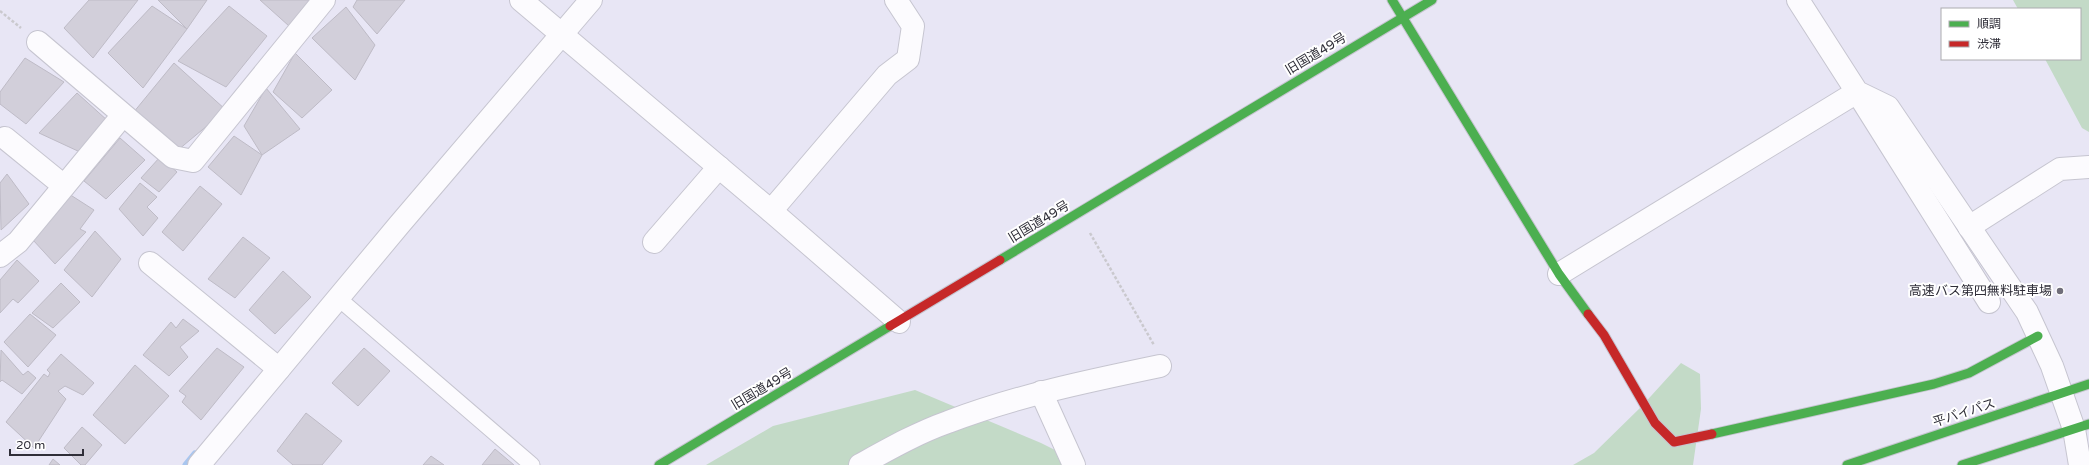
<svg xmlns="http://www.w3.org/2000/svg" width="2089" height="465" font-family="'Varela Round','Noto Sans JP',sans-serif">
  <rect width="100%" height="100%" fill="#e8e6f5"/>
  <g fill="#c3dac7">
    <path d="M 2013,0 L 2089,0 L 2089,132 L 2082,128 L 2045,59 L 2080,59 L 2080,9 L 2018,9 Z"/>
    <path d="M 1681,363 L 1700,374 L 1701,409 L 1693,465 L 1573,465 L 1594,453 L 1641,407 Z"/>
    <path d="M 915,390 L 1041,443 L 1085,465 L 706,465 L 773,426 Z"/>
  </g>
  <g fill="none" stroke-linecap="round" stroke-linejoin="round">
    <path stroke="#a8c6ef" stroke-width="7" d="M 186,465 L 195,454"/>
  </g>
  <g fill="#d2cfda" stroke="#bebbc6">
    <path d="M 89,0 L 138,0 L 93,58 L 64,28 Z"/>
    <path d="M 158,0 L 207,0 L 187,29 Z"/>
    <path d="M 260,0 L 311,0 L 289,26 Z"/>
    <path d="M 357,0 L 405,0 L 377,34 L 353,7 Z"/>
    <path d="M 152,6 L 187,29 L 143,88 L 108,53 Z"/>
    <path d="M 229,6 L 267,36 L 226,87 L 178,61 Z"/>
    <path d="M 346,7 L 375,45 L 355,80 L 312,38 Z"/>
    <path d="M 295,53 L 332,90 L 302,118 L 273,92 Z"/>
    <path d="M 25,58 L 64,82 L 26,124 L 0,104 L 0,92 Z"/>
    <path d="M 174,63 L 226,110 L 178,150 L 133,113 Z"/>
    <path d="M 266,88 L 300,129 L 262,155 L 244,126 Z"/>
    <path d="M 77,93 L 108,121 L 80,152 L 39,133 Z"/>
    <path d="M 234,136 L 262,155 L 241,195 L 208,167 Z"/>
    <path d="M 120,138 L 145,160 L 106,199 L 84,181 Z"/>
    <path d="M 160,157 L 177,172 L 159,192 L 141,178 Z"/>
    <path d="M 7,174 L 29,204 L 1,230 L 0,183 Z"/>
    <path d="M 140,183 L 157,197 L 147,207 L 158,218 L 143,236 L 119,209 Z"/>
    <path d="M 200,186 L 222,204 L 183,251 L 162,232 Z"/>
    <path d="M 69,194 L 94,210 L 80,229 L 86,232 L 55,264 L 33,240 Z"/>
    <path d="M 95,231 L 121,259 L 92,297 L 64,270 Z"/>
    <path d="M 243,237 L 270,258 L 235,298 L 208,279 Z"/>
    <path d="M 17,260 L 39,281 L 18,303 L 13,299 L 0,313 L 0,280 Z"/>
    <path d="M 283,271 L 311,297 L 275,334 L 249,310 Z"/>
    <path d="M 61,283 L 80,302 L 53,328 L 32,313 Z"/>
    <path d="M 30,314 L 56,335 L 28,367 L 4,342 Z"/>
    <path d="M 183,319 L 199,331 L 180,347 L 188,357 L 169,376 L 143,355 L 171,322 L 176,328 Z"/>
    <path d="M 217,348 L 244,367 L 201,420 L 182,402 L 186,396 L 179,391 Z"/>
    <path d="M 364,348 L 390,371 L 358,406 L 332,383 Z"/>
    <path d="M 1,350 L 23,375 L 28,371 L 36,378 L 22,394 L 2,380 L 0,382 Z"/>
    <path d="M 61,354 L 94,383 L 83,395 L 65,386 L 58,391 L 66,399 L 34,448 L 6,422 L 44,374 L 48,377 L 50,373 L 47,370 Z"/>
    <path d="M 135,365 L 169,396 L 125,444 L 93,415 Z"/>
    <path d="M 306,413 L 342,441 L 322,465 L 293,465 L 277,451 Z"/>
    <path d="M 82,427 L 102,445 L 85,465 L 81,465 L 64,448 Z"/>
    <path d="M 495,449 L 514,465 L 482,465 Z"/>
    <path d="M 431,456 L 444,465 L 423,465 Z"/>
    <path d="M 53,459 L 60,465 L 49,465 Z"/>
  </g>
  <g fill="none" stroke-linecap="round" stroke-linejoin="round">
    <defs>
      <path id="lane" d="M 338,298 L 532,465"/>
      <g id="street">
        <path d="M 521,0 L 771,211 L 899,322"/>
        <path d="M 1798,0 L 1857,92 L 1888,107 L 2027,312 L 2052,366 L 2074,429 L 2080,465"/>
        <path d="M 38,42 L 173,157 L 193,161 L 324,0"/>
        <path d="M 5,138 L 64,186"/>
        <path d="M 771,211 L 887,75 L 908,59 L 913,26 L 896,0"/>
        <path d="M 1969,227 L 2060,169 L 2089,167"/>
        <path d="M 654,242 L 719,167"/>
        <path d="M 0,256 L 18,242 L 118,121"/>
        <path d="M 150,263 L 279,369"/>
        <path d="M 1559,274 L 1857,92 L 1989,302"/>
        <path d="M 1041,392 L 1074,465"/>
        <path d="M 199,465 L 399,225 L 591,0"/>
        <path d="M 860,465 C 889,449 917,433 948,422 C 1016,396 1088,381 1160,366"/>
      </g>
      <g id="fast">
        <path d="M 1392,0 L 1559,274 L 1588,314"/>
        <path d="M 1000,260 L 1432,0"/>
        <path d="M 1712,434 L 1934,384 L 1969,373 L 2038,336"/>
        <path d="M 659,465 L 890,326"/>
        <path d="M 1847,465 L 2089,384"/>
        <path d="M 1962,465 L 2089,424"/>
      </g>
      <g id="jam">
        <path d="M 1588,314 L 1604,335 L 1655,423 L 1674,442 L 1712,434"/>
        <path d="M 890,326 L 1000,260"/>
      </g>
    </defs>
    <use href="#lane" stroke="#c6c5d0" stroke-width="17"/>
    <use href="#street" stroke="#c6c5d0" stroke-width="24"/>
    <use href="#fast" stroke="#c6c5d0" stroke-width="11"/>
    <use href="#jam" stroke="#c6c5d0" stroke-width="11"/>
    <g stroke="#cac9ce" stroke-width="2.5" stroke-dasharray="3 2" stroke-linecap="butt">
      <path d="M 0,11 L 21,28"/>
      <path d="M 1090,233 L 1154,345"/>
    </g>
    <use href="#lane" stroke="#fcfbfe" stroke-width="15"/>
    <use href="#street" stroke="#fcfbfe" stroke-width="22"/>
    <use href="#fast" stroke="#4caf50" stroke-width="9"/>
    <use href="#jam" stroke="#c62828" stroke-width="9"/>
  </g>
  <circle fill="#706e7a" stroke="#fff" stroke-width="1.5" cx="2060" cy="291" r="4"/>
  <g text-anchor="middle" dominant-baseline="central" stroke-width="4" stroke-linejoin="round" paint-order="stroke">
    <g font-size="13" fill="#2f2e38" stroke="#fff">
      <text transform="translate(1316 54) rotate(-31)">旧国道49号</text>
      <text transform="translate(1039 222) rotate(-31)">旧国道49号</text>
      <text transform="translate(762 389) rotate(-31)">旧国道49号</text>
      <text transform="translate(1964 413) rotate(-18)">平バイパス</text>
    </g>
    <g font-size="13" fill="#2f2e38" stroke="#fff" text-anchor="end">
      <text x="2052" y="291">高速バス第四無料駐車場</text>
    </g>
  </g>
  <rect x="1941" y="8" width="140" height="52" fill="#ffffff" stroke="#acabaf"/>
  <rect x="1949" y="21" width="20" height="6" fill="#4caf50" stroke="#acabaf"/>
  <text x="1977" y="28" font-size="12" fill="#2f2e38">順調</text>
  <rect x="1949" y="41" width="20" height="6" fill="#c62828" stroke="#acabaf"/>
  <text x="1977" y="48" font-size="12" fill="#2f2e38">渋滞</text>
  <path d="M10 449v6h73v-6" fill="none" stroke="#2f2e38" stroke-width="2"/>
  <text x="16" y="449" font-size="12" fill="#2f2e38" stroke="#ffffff" stroke-width="3" paint-order="stroke">20 m</text>
</svg>
